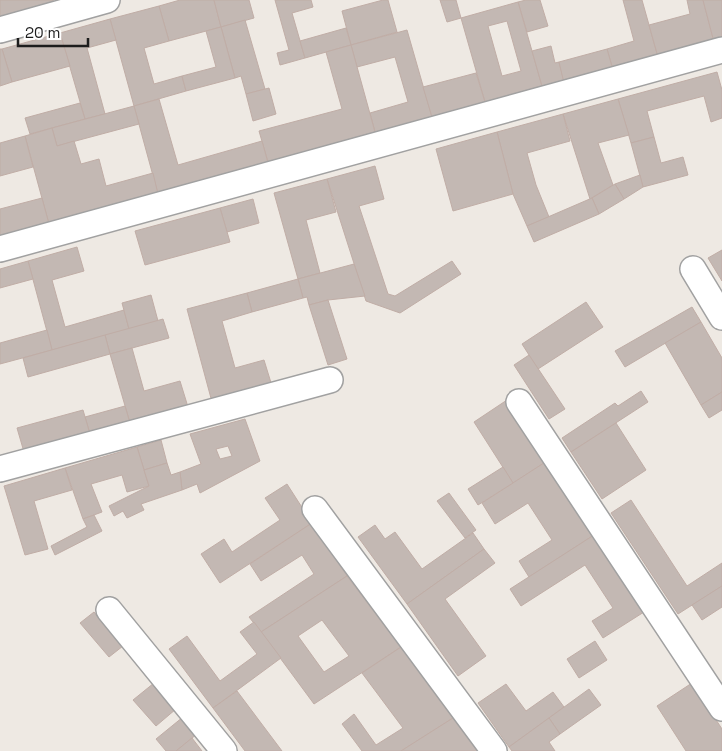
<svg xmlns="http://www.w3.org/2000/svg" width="722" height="751" font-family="'Space Grotesk',sans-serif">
  <rect width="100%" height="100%" fill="#eee9e3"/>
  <g fill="#c3b8b3" stroke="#c0ada6" fill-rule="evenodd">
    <path d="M 0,0 L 53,0 L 54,2 L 0,17 Z"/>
    <path d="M 180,0 L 214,0 L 221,27 L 169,41 L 159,6 Z"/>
    <path d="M 214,0 L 249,0 L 254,18 L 221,27 Z"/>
    <path d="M 275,0 L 311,0 L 313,7 L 292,13 L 305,58 L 280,65 L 277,53 L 289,50 Z"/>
    <path d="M 383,0 L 388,0 L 397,32 L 351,45 L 342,11 Z"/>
    <path d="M 440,0 L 456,0 L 461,18 L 447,22 Z"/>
    <path d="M 526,0 L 540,0 L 548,26 L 527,32 L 518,2 Z"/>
    <path d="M 623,0 L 642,0 L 658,57 L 613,70 L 607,49 L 634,41 Z"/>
    <path d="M 687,0 L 703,0 L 714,42 L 658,57 L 649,25 L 690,14 Z"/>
    <path d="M 703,0 L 722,0 L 722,40 L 714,42 Z"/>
    <path d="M 518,2 L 542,86 L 485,102 L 461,18 ZM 507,21 L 521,71 L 502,76 L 488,26 Z"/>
    <path d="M 159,6 L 169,41 L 144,48 L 154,84 L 182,76 L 186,91 L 134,106 L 110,19 Z"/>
    <path d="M 110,19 L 116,40 L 87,48 L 105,114 L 85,119 L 60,33 Z"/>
    <path d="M 245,20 L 265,89 L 246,94 L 241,76 L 235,78 L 221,27 Z"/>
    <path d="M 221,27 L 235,78 L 186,91 L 182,76 L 216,67 L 206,31 Z"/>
    <path d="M 346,28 L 351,45 L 305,58 L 300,41 Z"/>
    <path d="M 407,30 L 432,117 L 375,132 L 370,113 L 408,102 L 395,57 L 357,67 L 351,45 Z"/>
    <path d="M 60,33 L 70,66 L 12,82 L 2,49 Z"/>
    <path d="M 351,45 L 375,132 L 268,162 L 259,131 L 342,109 L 326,52 Z"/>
    <path d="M 551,46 L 555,63 L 559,62 L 564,81 L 542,86 L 532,51 Z"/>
    <path d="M 0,49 L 2,49 L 12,82 L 0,86 Z"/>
    <path d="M 607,49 L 613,70 L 564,83 L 559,62 Z"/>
    <path d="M 717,72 L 722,90 L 722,118 L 711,122 L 704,96 L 647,111 L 654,137 L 631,143 L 618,99 Z"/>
    <path d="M 476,73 L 485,102 L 432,117 L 423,87 Z"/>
    <path d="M 269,88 L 276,114 L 253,121 L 246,94 Z"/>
    <path d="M 159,99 L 178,165 L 262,141 L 268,163 L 158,194 L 134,106 Z"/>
    <path d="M 618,99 L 629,135 L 598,143 L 613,185 L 590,199 L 563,114 Z"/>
    <path d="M 80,103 L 85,119 L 30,134 L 25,118 Z"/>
    <path d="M 134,106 L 139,124 L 57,146 L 52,128 Z"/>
    <path d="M 563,114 L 570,141 L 527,153 L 536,185 L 549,217 L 527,226 L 513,194 L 497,132 Z"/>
    <path d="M 52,128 L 57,146 L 74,141 L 81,164 L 99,159 L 106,186 L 153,173 L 158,194 L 49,224 L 25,136 Z"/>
    <path d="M 497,132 L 513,194 L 453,211 L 436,149 Z"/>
    <path d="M 25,136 L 33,167 L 0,176 L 0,143 Z"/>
    <path d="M 654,137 L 661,163 L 683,157 L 688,175 L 643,187 L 631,143 Z"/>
    <path d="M 375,166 L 384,199 L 359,206 L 388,294 L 395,296 L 452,261 L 461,274 L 400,313 L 366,301 L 327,179 Z"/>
    <path d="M 640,175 L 643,187 L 624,199 L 615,184 Z"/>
    <path d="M 327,179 L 336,212 L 306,220 L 320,273 L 298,279 L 274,193 Z"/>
    <path d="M 615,184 L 624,199 L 599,214 L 592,198 Z"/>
    <path d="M 42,198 L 49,224 L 0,237 L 0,209 Z"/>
    <path d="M 592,198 L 599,214 L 534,242 L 527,226 Z"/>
    <path d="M 253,199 L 259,223 L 227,232 L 220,208 Z"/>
    <path d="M 220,208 L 230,242 L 145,265 L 135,231 Z"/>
    <path d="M 77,247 L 84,271 L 52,280 L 65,327 L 124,310 L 129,329 L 52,350 L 28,261 Z"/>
    <path d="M 722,250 L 722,281 L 708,258 Z"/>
    <path d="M 28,261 L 33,279 L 0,288 L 0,269 Z"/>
    <path d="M 354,264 L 365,296 L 328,300 L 309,305 L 307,297 L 303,298 L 298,279 Z"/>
    <path d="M 298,279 L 303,298 L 252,312 L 247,293 Z"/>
    <path d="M 247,293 L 252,312 L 222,321 L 235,368 L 264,360 L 272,386 L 212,402 L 187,309 Z"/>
    <path d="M 151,295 L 158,321 L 129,329 L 122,303 Z"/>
    <path d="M 328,300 L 347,359 L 328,365 L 309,305 Z"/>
    <path d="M 586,302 L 603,327 L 538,369 L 522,344 Z"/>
    <path d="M 692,307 L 701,322 L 625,367 L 615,351 Z"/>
    <path d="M 163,319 L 169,338 L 110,354 L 105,335 Z"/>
    <path d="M 701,322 L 722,358 L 722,392 L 701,405 L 665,343 Z"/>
    <path d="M 47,330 L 52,350 L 0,364 L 0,343 Z"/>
    <path d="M 105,335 L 110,354 L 28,377 L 23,358 Z"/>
    <path d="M 132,348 L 144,391 L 180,381 L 188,407 L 130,423 L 110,354 Z"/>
    <path d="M 529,355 L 565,409 L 549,419 L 514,365 Z"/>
    <path d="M 641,391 L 648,402 L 571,452 L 562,438 L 615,403 L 618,406 Z"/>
    <path d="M 722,392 L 722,410 L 709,418 L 701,405 Z"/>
    <path d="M 507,400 L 547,461 L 513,483 L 474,422 Z"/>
    <path d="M 125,406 L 130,423 L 90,434 L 85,417 Z"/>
    <path d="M 83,410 L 90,434 L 24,452 L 17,428 Z"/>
    <path d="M 245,419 L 260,461 L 200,493 L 197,484 L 182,490 L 180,472 L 201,464 L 190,434 ZM 228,446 L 232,456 L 220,459 L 216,449 Z"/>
    <path d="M 616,423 L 646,470 L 602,499 L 571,452 Z"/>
    <path d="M 161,440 L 167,463 L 144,470 L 137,447 Z"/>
    <path d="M 137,447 L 149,486 L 127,492 L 122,475 L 91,484 L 102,512 L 83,519 L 65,468 Z"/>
    <path d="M 547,461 L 594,535 L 529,577 L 519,561 L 552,540 L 528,503 L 495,524 L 482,503 Z"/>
    <path d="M 167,463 L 171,475 L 180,472 L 182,490 L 141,504 L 144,510 L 127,518 L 123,511 L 114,516 L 109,506 L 149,486 L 144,470 Z"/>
    <path d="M 503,467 L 513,483 L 478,505 L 468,489 Z"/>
    <path d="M 65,468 L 72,490 L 34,501 L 48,549 L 25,555 L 4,486 Z"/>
    <path d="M 287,484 L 312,523 L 220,583 L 201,554 L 224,539 L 232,552 L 280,520 L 265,498 Z"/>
    <path d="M 449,493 L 476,530 L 465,538 L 437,501 Z"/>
    <path d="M 631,500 L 687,586 L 722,563 L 722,586 L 678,614 L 611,513 Z"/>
    <path d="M 94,515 L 102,531 L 55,555 L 51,546 L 87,527 L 83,519 Z"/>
    <path d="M 312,523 L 347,576 L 261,632 L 249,617 L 314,574 L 302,555 L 261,581 L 250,564 Z"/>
    <path d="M 375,525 L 385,539 L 395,532 L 422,569 L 473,533 L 484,549 L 407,604 L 358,537 Z"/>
    <path d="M 594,535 L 644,612 L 603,638 L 592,621 L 613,608 L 585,565 L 521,606 L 510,589 Z"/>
    <path d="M 484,549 L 495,563 L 445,599 L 486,656 L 458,676 L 407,604 Z"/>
    <path d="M 347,576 L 401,647 L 314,704 L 261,632 ZM 322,620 L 349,656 L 324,672 L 298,636 Z"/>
    <path d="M 722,586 L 722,607 L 702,620 L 692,605 Z"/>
    <path d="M 94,612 L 123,646 L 109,657 L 80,623 Z"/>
    <path d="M 254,622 L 281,658 L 213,708 L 169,649 L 187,636 L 220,681 L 257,654 L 240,632 Z"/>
    <path d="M 595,641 L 607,660 L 579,678 L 567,659 Z"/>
    <path d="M 401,647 L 453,718 L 401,751 L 362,751 L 342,724 L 354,714 L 376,745 L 403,728 L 362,673 Z"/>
    <path d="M 154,683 L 176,709 L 156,726 L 133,700 Z"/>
    <path d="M 692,683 L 722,729 L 722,751 L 686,751 L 657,706 Z"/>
    <path d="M 506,684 L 526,711 L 553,692 L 564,707 L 509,747 L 478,703 Z"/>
    <path d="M 589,689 L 601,705 L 560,734 L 549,718 Z"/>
    <path d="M 237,691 L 282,751 L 245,751 L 213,708 Z"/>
    <path d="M 183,717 L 197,734 L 176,751 L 166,751 L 156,739 Z"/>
    <path d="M 453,718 L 478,751 L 401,751 Z"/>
    <path d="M 549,718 L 560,734 L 549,742 L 555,751 L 512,751 L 509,747 Z"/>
    <path d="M 192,738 L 202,751 L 176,751 Z"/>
  </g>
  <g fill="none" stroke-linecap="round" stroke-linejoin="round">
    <defs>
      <g id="street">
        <path d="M 0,30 L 107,0"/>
        <path d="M 0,249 L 722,50"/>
        <path d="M 693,269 L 722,317"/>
        <path d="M 519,402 L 722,708"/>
        <path d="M 0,469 L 330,380"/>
        <path d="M 315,509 L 494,751"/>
        <path d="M 109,610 L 224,751"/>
      </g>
    </defs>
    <use href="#street" stroke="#a1a1a1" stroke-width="28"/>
    <use href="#street" stroke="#fff" stroke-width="25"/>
  </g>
  <path d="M18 38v8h70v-8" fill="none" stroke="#1d1d1d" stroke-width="2.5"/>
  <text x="25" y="38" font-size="15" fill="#1d1d1d" stroke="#ffffff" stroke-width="4" paint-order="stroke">20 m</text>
</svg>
